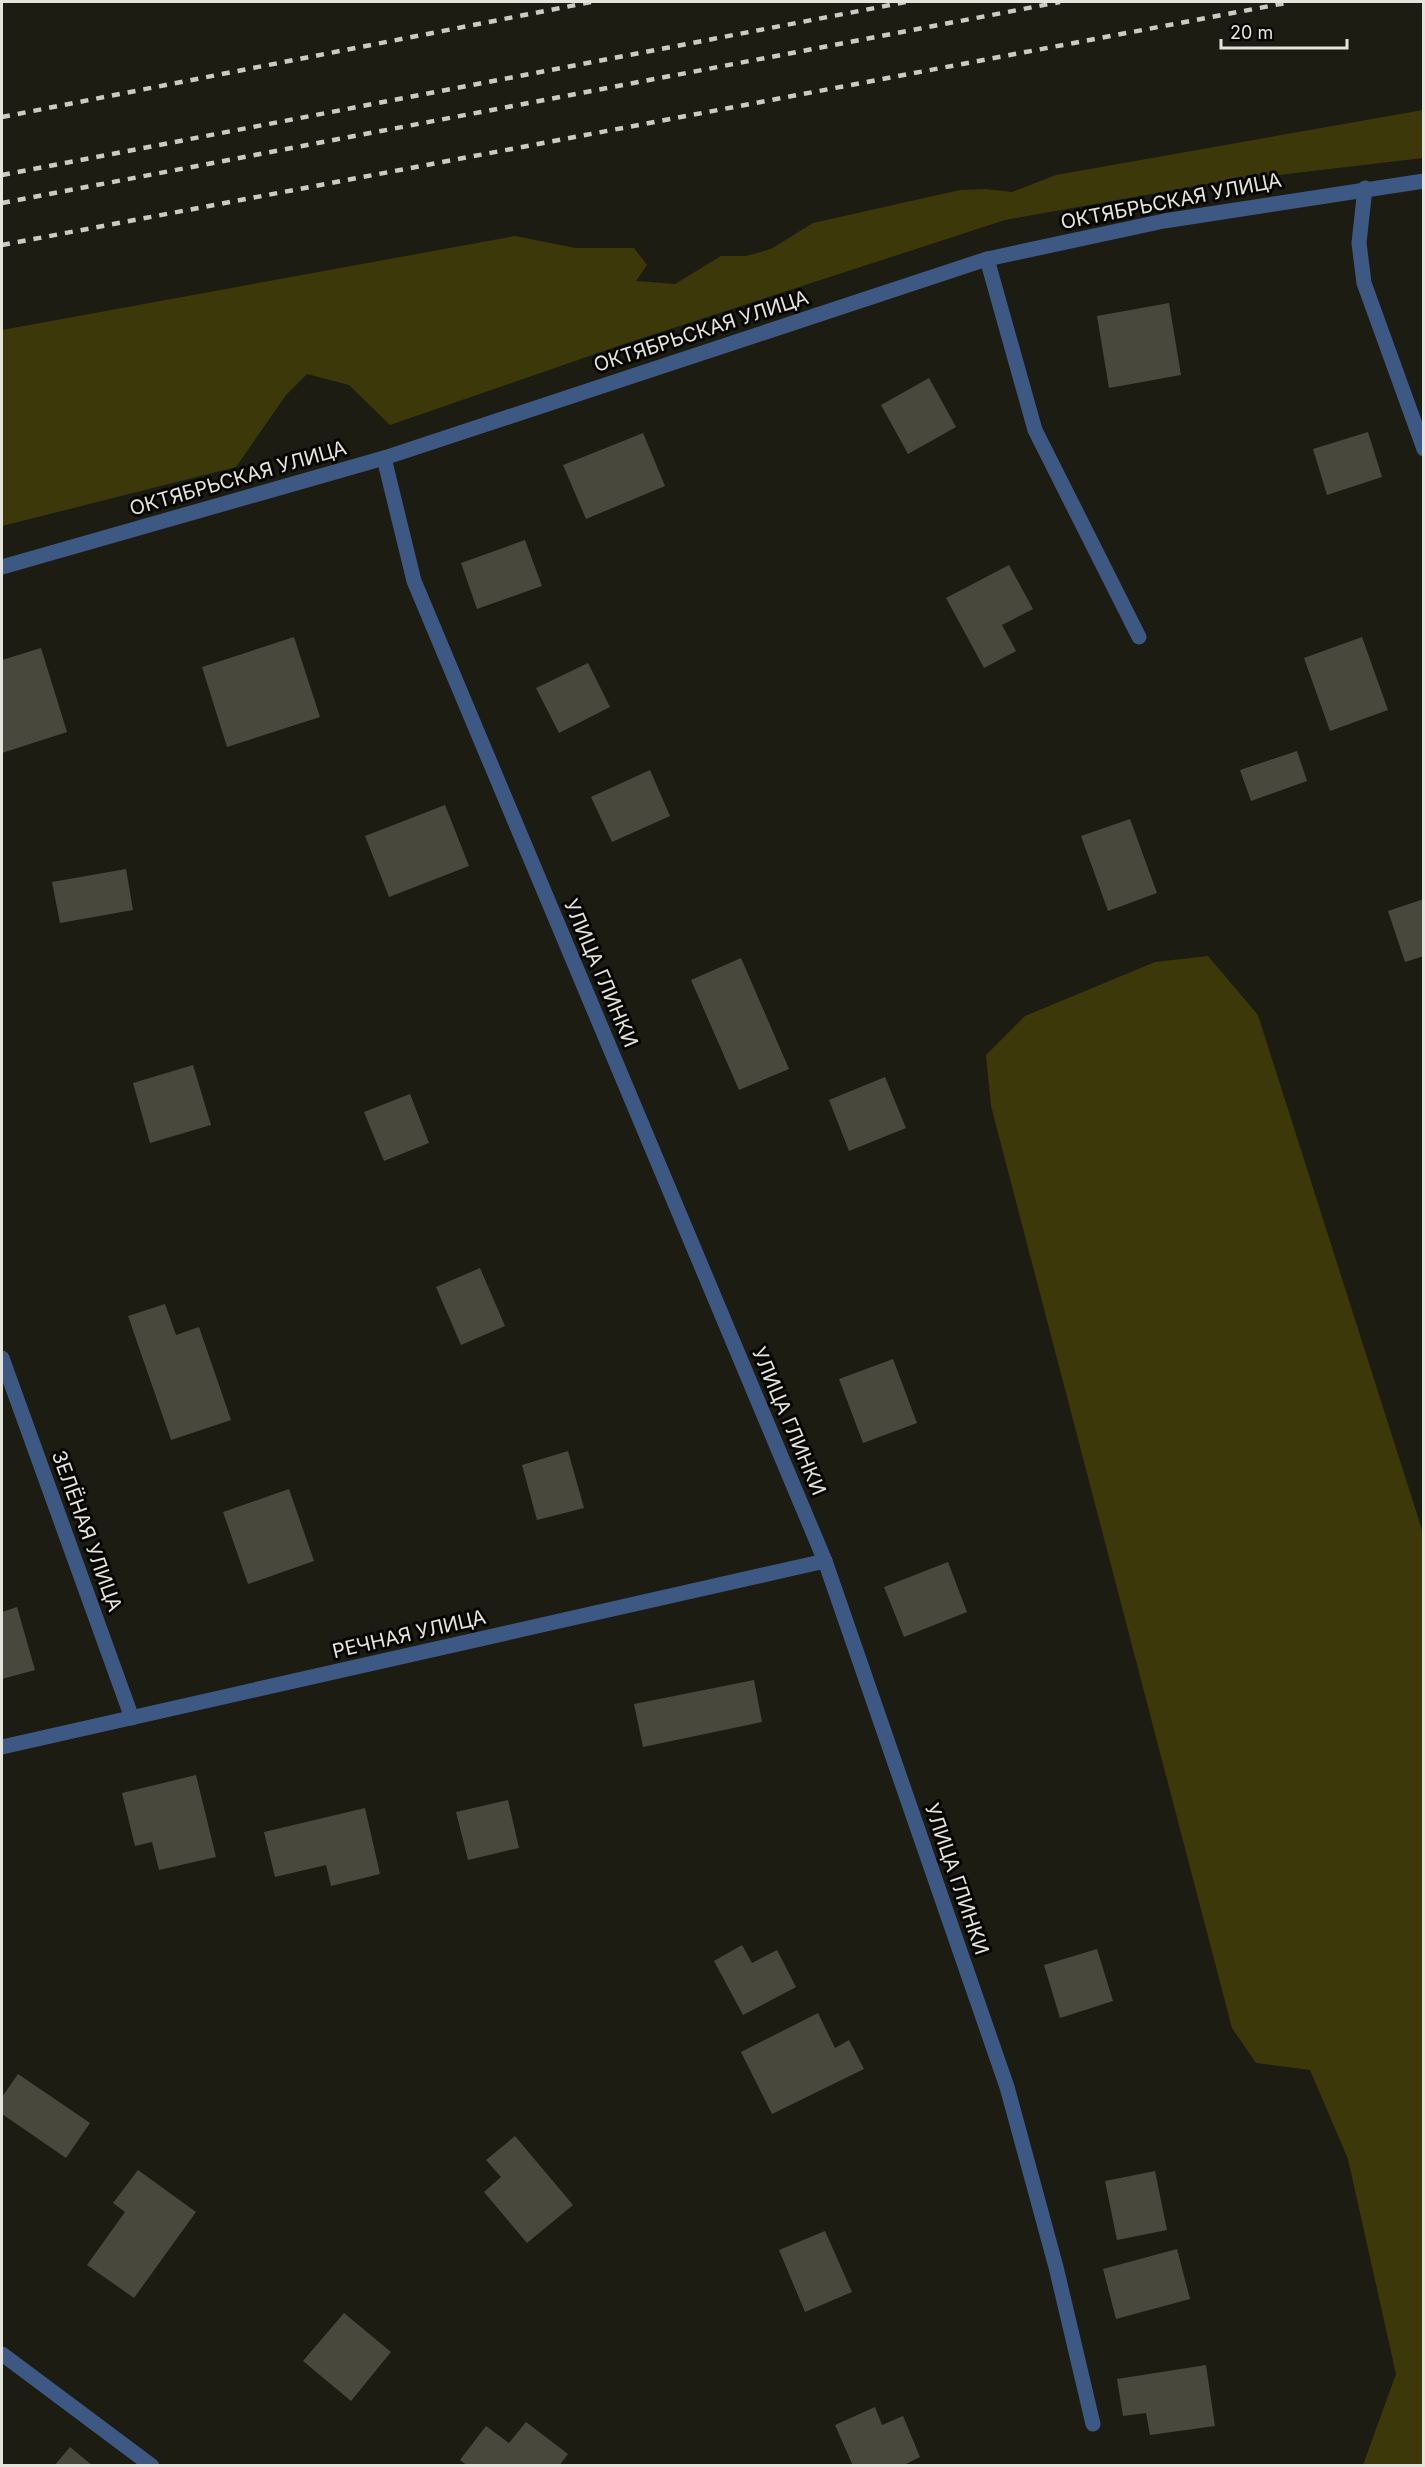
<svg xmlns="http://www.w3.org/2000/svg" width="1425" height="2467" font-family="Inter,sans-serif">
  <rect width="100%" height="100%" fill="#1d1c12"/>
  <g fill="#3c380a">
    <path d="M 1423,110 L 1423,158 L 1219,182 L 1005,220 L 624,344 L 390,425 L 349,385 L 307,374 L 286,395 L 236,467 L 2,526 L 2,330 L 515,236 L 575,248 L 634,248 L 647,265 L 636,281 L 675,284 L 721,256 L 746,256 L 771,249 L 813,223 L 960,190 L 986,189 L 1012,192 L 1056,175 Z"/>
    <path d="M 1208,956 L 1258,1015 L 1423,1533 L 1423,2465 L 1363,2465 L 1396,2374 L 1348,2159 L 1310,2070 L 1256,2063 L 1232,2028 L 991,1106 L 986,1055 L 1025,1016 L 1155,962 Z"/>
  </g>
  <g fill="#49483d">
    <path d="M 1169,303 L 1181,375 L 1109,388 L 1097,316 Z"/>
    <path d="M 929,378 L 956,427 L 908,454 L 881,405 Z"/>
    <path d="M 1368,432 L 1382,477 L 1327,495 L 1313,449 Z"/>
    <path d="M 643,433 L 665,486 L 586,519 L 563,465 Z"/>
    <path d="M 525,540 L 542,586 L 477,609 L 461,563 Z"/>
    <path d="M 1009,565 L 1033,609 L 1002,625 L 1016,651 L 984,668 L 946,598 Z"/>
    <path d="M 294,637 L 320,717 L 227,747 L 202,667 Z"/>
    <path d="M 1362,637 L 1388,710 L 1330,731 L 1304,658 Z"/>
    <path d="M 41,648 L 67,732 L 2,753 L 2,660 Z"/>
    <path d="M 588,663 L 610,707 L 559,733 L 536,688 Z"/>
    <path d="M 1297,751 L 1307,781 L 1251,801 L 1240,770 Z"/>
    <path d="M 650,770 L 670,816 L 612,842 L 591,797 Z"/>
    <path d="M 445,805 L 469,866 L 389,897 L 365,836 Z"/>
    <path d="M 1130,819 L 1157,893 L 1108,911 L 1081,836 Z"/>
    <path d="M 126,869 L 133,910 L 60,923 L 52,882 Z"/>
    <path d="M 1424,899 L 1424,956 L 1405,962 L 1388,911 Z"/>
    <path d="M 741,958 L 789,1069 L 739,1090 L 691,980 Z"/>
    <path d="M 193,1065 L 211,1125 L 150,1143 L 133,1083 Z"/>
    <path d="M 885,1077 L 906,1128 L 849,1151 L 829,1100 Z"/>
    <path d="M 410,1094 L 429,1143 L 384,1161 L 364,1112 Z"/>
    <path d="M 480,1268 L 505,1326 L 461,1345 L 436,1287 Z"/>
    <path d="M 165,1304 L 176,1335 L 199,1327 L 231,1420 L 171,1440 L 128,1316 Z"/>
    <path d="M 893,1359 L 917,1423 L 863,1443 L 839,1379 Z"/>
    <path d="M 568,1451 L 584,1508 L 537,1520 L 522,1465 Z"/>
    <path d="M 289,1489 L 314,1561 L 248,1584 L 223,1512 Z"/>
    <path d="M 948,1562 L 967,1612 L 904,1637 L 884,1587 Z"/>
    <path d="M 17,1607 L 35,1670 L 2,1679 L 2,1612 Z"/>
    <path d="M 754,1680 L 762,1722 L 643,1747 L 634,1704 Z"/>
    <path d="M 196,1775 L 216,1857 L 159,1870 L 152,1842 L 135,1846 L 122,1793 Z"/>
    <path d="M 508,1800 L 519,1848 L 468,1860 L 456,1812 Z"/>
    <path d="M 365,1808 L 380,1874 L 331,1886 L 326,1865 L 275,1877 L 264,1832 Z"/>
    <path d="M 742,1945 L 752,1963 L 777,1950 L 796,1987 L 743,2015 L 714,1961 Z"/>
    <path d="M 1097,1949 L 1113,2001 L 1060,2018 L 1044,1965 Z"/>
    <path d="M 818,2013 L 835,2048 L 849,2040 L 864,2069 L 772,2114 L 741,2052 Z"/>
    <path d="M 18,2074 L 90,2123 L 66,2158 L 2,2114 L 2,2097 Z"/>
    <path d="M 515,2136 L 573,2205 L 527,2243 L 484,2192 L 501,2177 L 486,2160 Z"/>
    <path d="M 138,2170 L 196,2212 L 134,2298 L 87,2265 L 125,2212 L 113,2203 Z"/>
    <path d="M 1155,2171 L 1167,2230 L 1117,2240 L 1105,2181 Z"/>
    <path d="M 825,2231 L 852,2292 L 805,2312 L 779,2250 Z"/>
    <path d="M 1177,2249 L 1190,2299 L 1116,2319 L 1103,2269 Z"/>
    <path d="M 344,2313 L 391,2352 L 351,2401 L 303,2361 Z"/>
    <path d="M 1206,2365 L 1215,2426 L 1150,2435 L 1146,2413 L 1123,2416 L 1117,2379 Z"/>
    <path d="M 875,2407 L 882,2425 L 903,2416 L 920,2457 L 902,2466 L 853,2466 L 835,2425 Z"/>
    <path d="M 526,2422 L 568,2454 L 559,2466 L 468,2466 L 460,2460 L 486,2426 L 509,2443 Z"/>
    <path d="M 70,2447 L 93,2466 L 54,2466 Z"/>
  </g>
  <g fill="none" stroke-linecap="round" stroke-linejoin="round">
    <path stroke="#3d5983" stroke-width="15" d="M 987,259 L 1035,430 L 1139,637"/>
    <g stroke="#3d5983" stroke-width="15">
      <path d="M 1365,188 L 1359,243 L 1364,283 L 1424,449"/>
      <path d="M 384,458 L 414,581 L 825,1561 L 1007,2087 L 1056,2267 L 1093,2424"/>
      <path d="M 2,567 L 384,458 L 987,259 L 1164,221 L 1424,181"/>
      <path d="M 2,1358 L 132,1718"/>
      <path d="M 2,1747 L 825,1561"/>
      <path d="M 2,2354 L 152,2466"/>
    </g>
    <g stroke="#cbcbc4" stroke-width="4.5" stroke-dasharray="8 8" stroke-linecap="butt">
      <path d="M 2,117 L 591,2"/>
      <path d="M 2,175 L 906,2"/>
      <path d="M 2,203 L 1060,2"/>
      <path d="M 2,245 L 1291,2"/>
    </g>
  </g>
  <g text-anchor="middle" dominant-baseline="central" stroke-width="6" stroke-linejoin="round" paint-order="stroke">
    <g font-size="20" fill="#e4e4dd" stroke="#070604">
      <text transform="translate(1171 201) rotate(-11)">ОКТЯБРЬСКАЯ УЛИЦА</text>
      <text transform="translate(701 331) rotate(-18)">ОКТЯБРЬСКАЯ УЛИЦА</text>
      <text transform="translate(238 478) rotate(-16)">ОКТЯБРЬСКАЯ УЛИЦА</text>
      <text transform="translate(601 973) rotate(67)">УЛИЦА ГЛИНКИ</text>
      <text transform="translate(789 1421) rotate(67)">УЛИЦА ГЛИНКИ</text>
      <text transform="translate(87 1531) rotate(70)">ЗЕЛЁНАЯ УЛИЦА</text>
      <text transform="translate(409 1634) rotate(-13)">РЕЧНАЯ УЛИЦА</text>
      <text transform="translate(957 1879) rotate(71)">УЛИЦА ГЛИНКИ</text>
    </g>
  </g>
  <rect width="1425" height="2467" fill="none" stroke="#e4e4dd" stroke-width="6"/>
  <path d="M1221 39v9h126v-9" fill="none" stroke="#e4e4dd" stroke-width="3"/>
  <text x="1230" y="39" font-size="18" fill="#e4e4dd" stroke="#070604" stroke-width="4.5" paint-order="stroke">20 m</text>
</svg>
